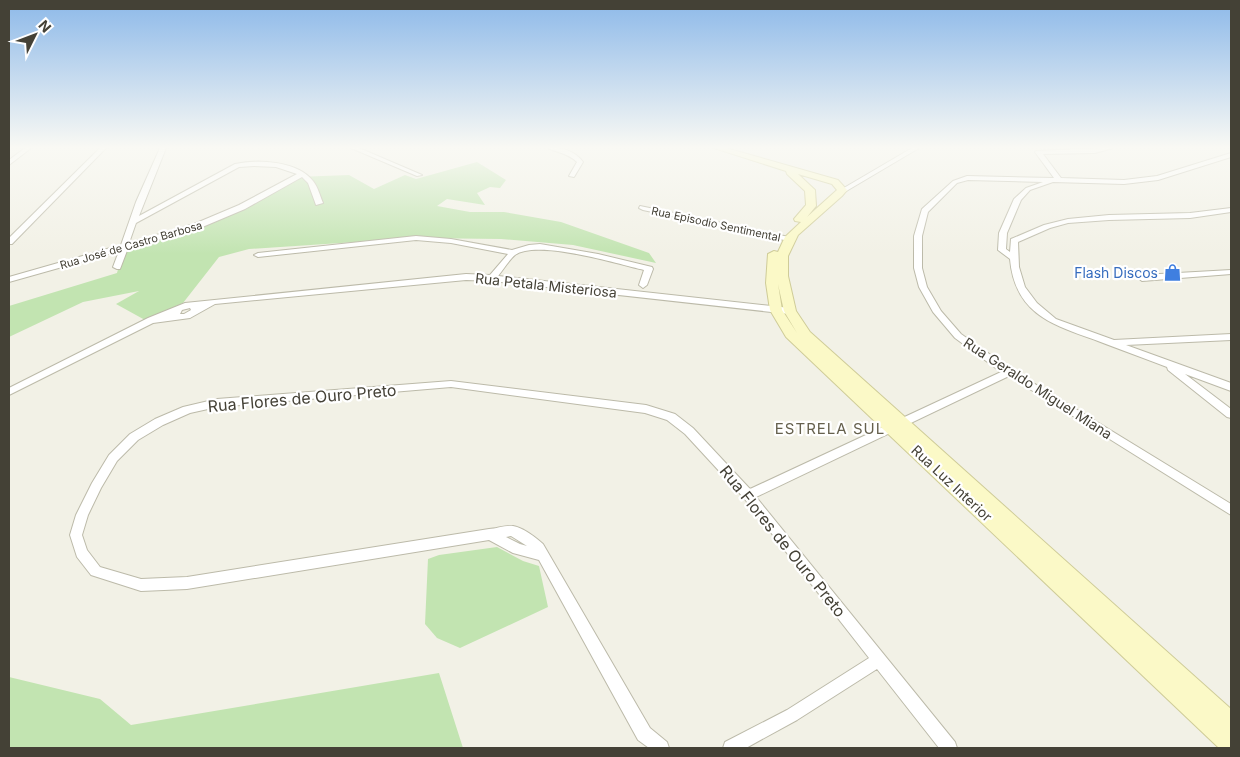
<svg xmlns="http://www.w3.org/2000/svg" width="1240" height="757" font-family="Inter,sans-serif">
  <rect width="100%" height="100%" fill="#f2f1e6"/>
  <g fill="#c2e4b1">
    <path d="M 477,162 L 506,180 L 500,188 L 490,187 L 477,193 L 485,205 L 447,199 L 437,206 L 470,212 L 504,212 L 561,222 L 649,253 L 656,263 L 573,245 L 501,239 L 416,238 L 249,249 L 219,257 L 183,303 L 145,320 L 116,304 L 139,291 L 83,302 L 9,337 L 9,306 L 117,273 L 124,247 L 197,226 L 296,177 L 349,175 L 374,189 L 405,175 L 416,179 Z"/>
    <path d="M 497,547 L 523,561 L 539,566 L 548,607 L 460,648 L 437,638 L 425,624 L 428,559 L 439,555 Z"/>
    <path d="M 439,673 L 463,748 L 9,748 L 9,677 L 100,699 L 131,725 Z"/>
  </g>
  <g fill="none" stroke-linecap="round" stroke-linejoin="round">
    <defs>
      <g id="street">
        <path d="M 25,148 L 31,148 L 9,165 L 9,160 Z"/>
        <path d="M 100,148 L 106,148 L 12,244 L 9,244 L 9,238 Z"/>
        <path d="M 160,148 L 166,148 L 139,216 L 235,164 C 258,159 298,161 313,181 C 318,187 320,196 323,203 L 316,205 L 308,183 L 302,177 L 245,209 L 200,228 L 128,248 L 120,269 L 117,269 L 113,267 L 119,251 L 9,282 L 9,277 L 121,245 L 136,202 ZM 254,166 L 276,167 L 297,174 L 239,205 L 194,224 L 129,243 L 136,223 L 239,167 Z"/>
        <path d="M 351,148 L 359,148 L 422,175 L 417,176 Z"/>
        <path d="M 548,148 C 561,147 575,151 583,162 L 574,177 L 569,176 L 577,162 C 568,153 558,153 548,148 Z"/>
        <path d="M 912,148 L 919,148 L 843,193 L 837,192 Z"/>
        <path d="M 1102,148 L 1113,148 L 1095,153 L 1043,154 L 1061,178 L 1124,180 L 1157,176 L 1231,153 L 1231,157 L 1158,180 L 1124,184 L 1053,182 L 1030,190 L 1021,200 L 1007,233 L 1006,249 L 1010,252 L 1011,239 L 1044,225 L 1068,219 L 1109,215 L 1190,213 L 1231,208 L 1231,212 L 1190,218 L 1109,220 L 1068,223 L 1050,228 L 1018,242 L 1019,267 L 1025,287 L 1037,303 L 1056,319 L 1114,340 L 1231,334 L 1231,340 L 1126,345 L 1231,383 L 1231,391 L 1185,374 L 1231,409 L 1231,418 L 1227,417 L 1168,370 L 1167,367 C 1144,358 1121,350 1098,341 C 1054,325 1015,315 1010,259 L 998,250 L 999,233 L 1014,199 L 1026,188 L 1043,182 L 968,180 L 957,183 L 928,212 L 922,236 L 922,268 L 927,287 L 941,311 L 961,334 L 1012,370 L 1231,504 L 1231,515 L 1009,376 L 756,497 L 955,742 L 957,748 L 939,748 L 877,669 L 797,720 L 746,748 L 723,748 L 725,742 L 787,710 L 869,658 L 744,498 L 685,434 L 667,420 L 645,413 L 451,387 L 217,407 L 190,413 L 163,425 L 138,440 L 117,461 L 101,488 L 88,515 L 82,535 L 87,550 L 100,567 L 141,579 L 187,577 L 489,529 C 496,529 505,525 513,526 C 524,528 535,537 543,544 L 650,728 L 667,742 L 669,748 L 649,748 L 638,740 L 539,560 L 513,553 L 489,540 L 187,589 L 141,591 L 91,575 L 77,557 L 70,535 L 76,515 L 92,483 L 109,455 L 130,434 L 155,419 L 183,407 L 217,399 L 451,381 L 646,405 L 675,414 L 693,428 L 750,489 L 1001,372 L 955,338 L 933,312 L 919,287 L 914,268 L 914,236 L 922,209 L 953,181 L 967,176 L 1054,178 L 1035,152 L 1036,151 ZM 511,536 L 527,546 L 520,544 L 506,537 Z"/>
        <path d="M 640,206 L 789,237 L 793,239 L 789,241 L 643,210 L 639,208 Z"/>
        <path d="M 416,236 L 451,239 L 512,250 L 529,245 L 540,244 L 598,254 L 652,267 L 653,269 L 647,285 L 643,288 L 639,285 L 644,270 C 618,264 537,239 515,255 C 509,260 503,270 498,276 L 790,308 L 794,311 L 790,314 L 492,281 L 466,280 L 215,304 L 190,318 L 153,323 L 9,395 L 9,388 L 148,318 L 185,303 L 466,274 L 490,275 L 508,254 L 451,243 L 416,240 L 258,257 L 254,255 L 258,253 ZM 190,308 L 191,310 L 184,314 L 180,314 L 182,310 Z"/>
        <path d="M 1231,270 L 1231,274 L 1142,281 L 1138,278 L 1142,275 Z"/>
      </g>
      <path id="secondary" d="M 714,148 L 726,148 L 838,180 L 847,190 L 842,196 L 798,235 L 788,256 L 788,276 L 796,311 L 810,332 L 1231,709 L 1231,748 L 1219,748 L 786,337 L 770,310 L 766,283 L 768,254 L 774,251 L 778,252 L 785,237 L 801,222 L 795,221 L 794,219 L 806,205 L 805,191 L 787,174 L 786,171 ZM 798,174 L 832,184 L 837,190 L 807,217 L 816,206 L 815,190 ZM 778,284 L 784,311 L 797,333 L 782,310 Z"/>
    </defs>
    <use href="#street" stroke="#bcbaa9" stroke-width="2"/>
    <use href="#secondary" stroke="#cfcc98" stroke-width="2"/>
    <use href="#street" fill="#fff" fill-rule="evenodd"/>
    <use href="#secondary" fill="#fbf9c7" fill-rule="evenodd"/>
  </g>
  <linearGradient id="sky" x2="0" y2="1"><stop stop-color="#8db9e9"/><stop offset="0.58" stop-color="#f9f9f4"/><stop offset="1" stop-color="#f9f9f4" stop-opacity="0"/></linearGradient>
  <rect width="1240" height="254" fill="url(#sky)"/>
  <defs>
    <symbol id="shop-bare" viewBox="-9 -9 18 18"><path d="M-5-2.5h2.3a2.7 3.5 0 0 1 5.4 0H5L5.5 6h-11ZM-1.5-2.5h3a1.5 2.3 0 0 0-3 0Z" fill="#3f7fe0" stroke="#fff" stroke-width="2.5" paint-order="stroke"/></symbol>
  </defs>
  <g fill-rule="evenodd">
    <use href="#shop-bare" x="1160" y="260" width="25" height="25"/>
  </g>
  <g text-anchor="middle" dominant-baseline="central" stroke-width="4.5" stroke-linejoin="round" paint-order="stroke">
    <g font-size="11" fill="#444136" stroke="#fff">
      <text transform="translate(716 224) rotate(12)">Rua Episodio Sentimental</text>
      <text transform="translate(131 245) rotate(-16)">Rua José de Castro Barbosa</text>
    </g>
    <g font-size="14" fill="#366cbe" stroke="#fff" text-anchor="end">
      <text x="1158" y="272">Flash Discos</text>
    </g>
    <g font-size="14" fill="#444136" stroke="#fff">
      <text transform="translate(546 285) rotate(6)">Rua Petala Misteriosa</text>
      <text transform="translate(1038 388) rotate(33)">Rua Geraldo Miguel Miana</text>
      <text transform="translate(952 483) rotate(43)">Rua Luz Interior</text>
    </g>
    <g font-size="15" letter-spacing="1" fill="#66614e" stroke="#fff">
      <text x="830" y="428">ESTRELA SUL</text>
    </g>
    <g font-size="16" fill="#444136" stroke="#fff">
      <text transform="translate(302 398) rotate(-5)">Rua Flores de Ouro Preto</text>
      <text transform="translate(783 541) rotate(51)">Rua Flores de Ouro Preto</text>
    </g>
  </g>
  <rect width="1240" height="757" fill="none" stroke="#444136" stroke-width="20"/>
  <g transform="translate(35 35) rotate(48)" stroke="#ffffff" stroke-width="4" paint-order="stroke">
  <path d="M0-4L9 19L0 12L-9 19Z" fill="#444136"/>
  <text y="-8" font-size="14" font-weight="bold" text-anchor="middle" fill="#444136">N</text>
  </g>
</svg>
